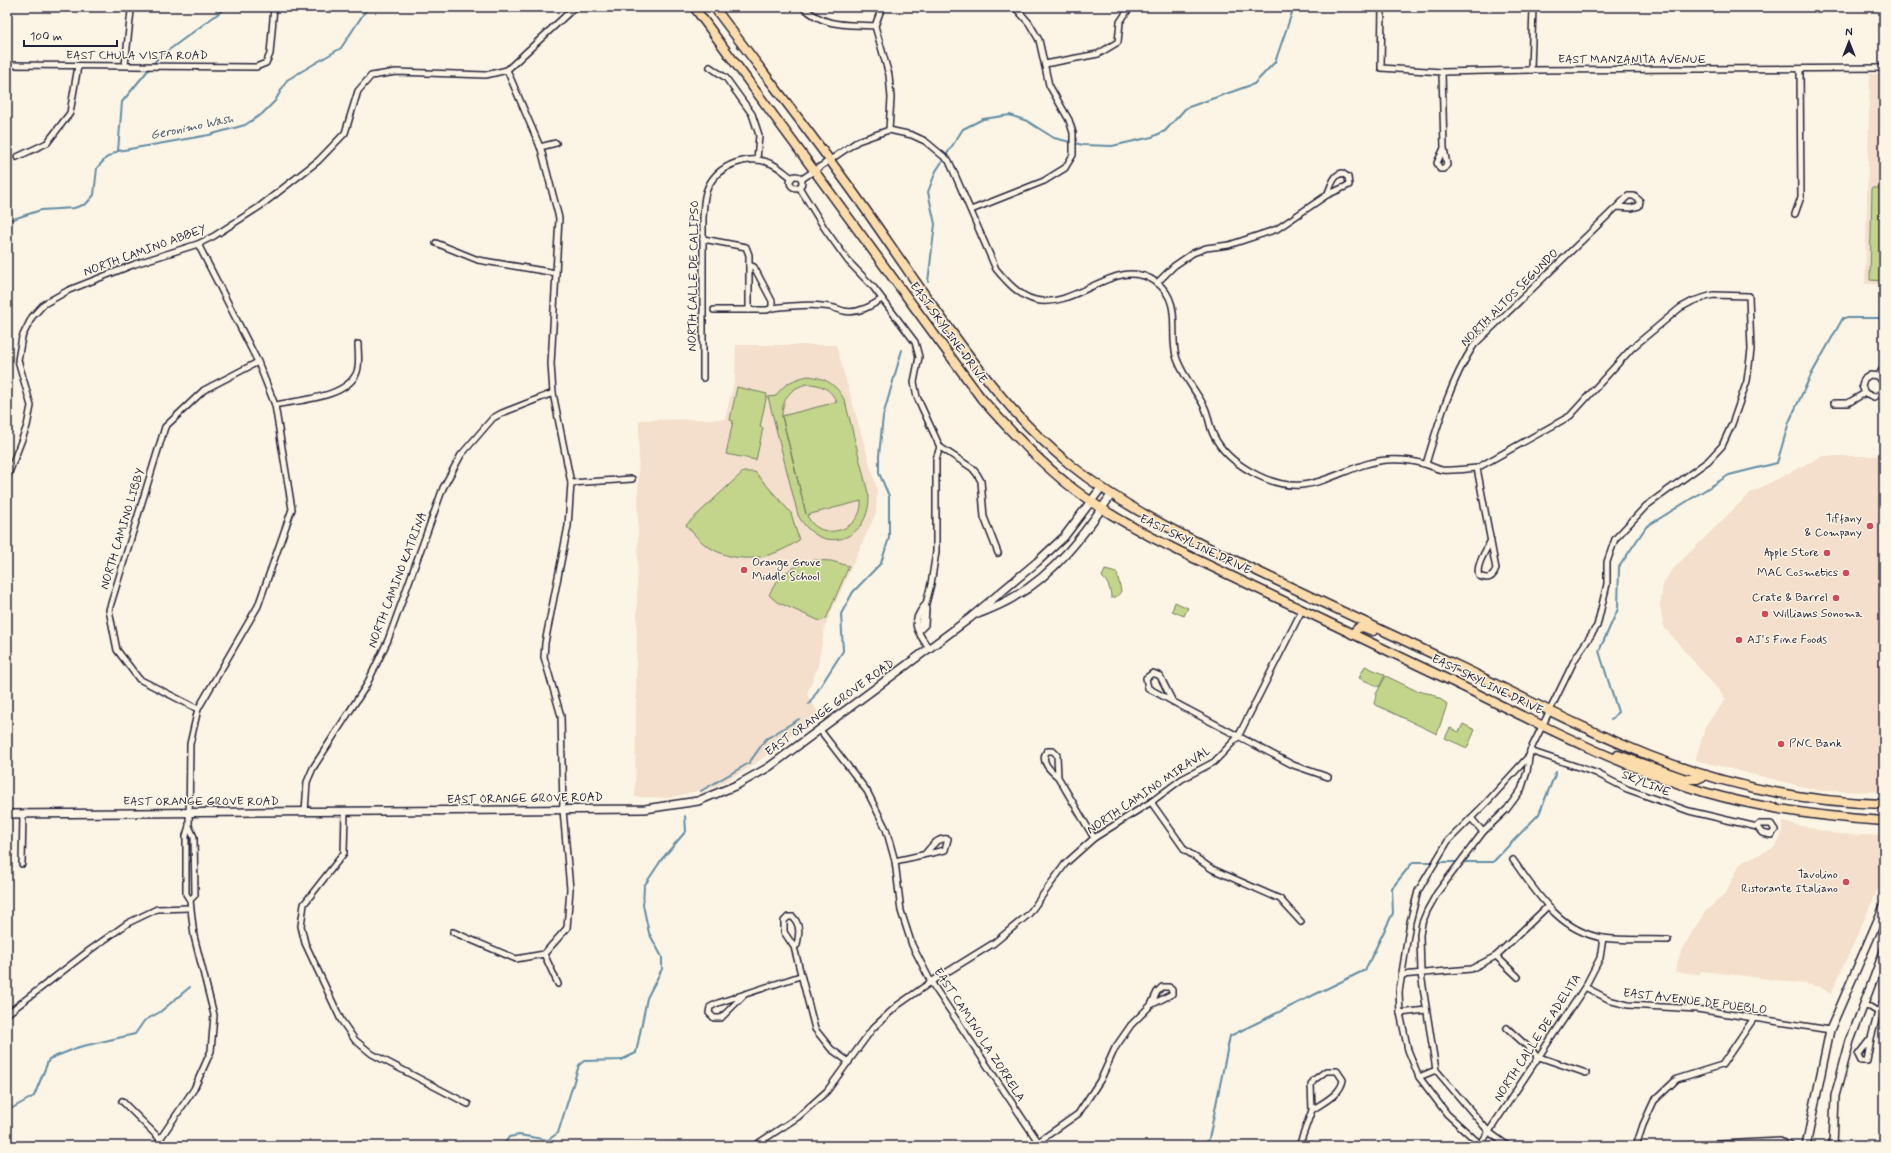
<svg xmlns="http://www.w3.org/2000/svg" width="1891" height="1153" font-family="Mynerve,sans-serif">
  <rect width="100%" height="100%" fill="#fcf5e5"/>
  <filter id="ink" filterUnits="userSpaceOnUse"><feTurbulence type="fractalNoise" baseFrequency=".025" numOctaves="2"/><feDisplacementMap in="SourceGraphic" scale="8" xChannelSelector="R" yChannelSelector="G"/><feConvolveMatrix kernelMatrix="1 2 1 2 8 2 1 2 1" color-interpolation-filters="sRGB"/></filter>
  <g filter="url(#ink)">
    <g fill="#f3dfcb">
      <path d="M 1870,74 L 1884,74 L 1884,284 L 1865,284 Z"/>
      <path d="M 736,345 L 836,345 L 877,489 L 876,513 L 825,626 L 818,665 L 807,695 L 819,714 L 755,764 L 715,787 L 668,798 L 635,797 L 639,420 L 725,419 L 735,379 Z"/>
      <path d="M 1822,456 L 1884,456 L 1884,792 L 1821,791 L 1695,760 L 1706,725 L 1726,699 L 1664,627 L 1660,606 L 1663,585 L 1671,571 L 1750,493 Z"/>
      <path d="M 1783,822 L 1837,834 L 1884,836 L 1884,875 L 1831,994 L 1820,987 L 1811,985 L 1746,976 L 1701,971 L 1700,974 L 1675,972 L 1679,957 L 1693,930 L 1706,911 L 1726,893 L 1739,865 L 1746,860 L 1774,848 L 1781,836 Z"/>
    </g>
    <g fill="#c2d58a" stroke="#727c62" fill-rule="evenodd">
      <path d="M 1872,188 L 1884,188 L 1884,281 L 1870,280 Z"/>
      <path d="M 808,376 C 826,378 836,384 845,401 L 869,497 C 869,543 819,556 798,515 L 768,397 L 776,396 C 783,384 794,379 808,376 ZM 807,384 C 822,384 830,389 837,402 L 782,416 L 806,514 L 782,417 C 782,399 790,388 807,384 ZM 861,501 C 863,531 819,544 807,515 Z"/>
      <path d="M 737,387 L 767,394 L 760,427 L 763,428 L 756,460 L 726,454 L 733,421 L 730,420 Z"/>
      <path d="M 743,472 L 755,472 L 791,513 L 799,540 C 770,561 733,566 703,543 C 697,538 691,531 686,525 Z"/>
      <path d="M 814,560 L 831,561 L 849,566 L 826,619 L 820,621 L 777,602 L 769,595 C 779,574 792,566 814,560 Z"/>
      <path d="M 1105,570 L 1117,573 L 1121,591 C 1119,595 1116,598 1111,598 C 1111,590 1108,582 1102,577 Z"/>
      <path d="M 1175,602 L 1188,608 L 1184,616 L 1172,611 Z"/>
      <path d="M 1365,666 L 1385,675 L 1379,687 L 1359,678 Z"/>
      <path d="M 1386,676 L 1417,691 L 1432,694 L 1446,703 L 1447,705 L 1437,734 L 1374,704 L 1376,694 Z"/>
      <path d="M 1463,724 L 1475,730 L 1467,748 L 1445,738 L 1450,728 L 1459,732 Z"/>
    </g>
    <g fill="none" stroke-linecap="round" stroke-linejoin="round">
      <g stroke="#618da5" stroke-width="2">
        <path d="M 118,151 L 122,102 L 158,58 L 227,7"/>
        <path d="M 7,221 L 41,210 L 74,208 L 86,204 L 94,195 L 97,168 L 106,158 L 118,151 L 209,135 L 245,125 L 262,114 L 275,101 L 287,80 L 341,48 L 368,7"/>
        <path d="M 928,282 L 935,224 L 928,192 L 936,171 L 963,129 L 983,119 L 1010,115 L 1027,121 L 1054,138 L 1083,145 L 1112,146 L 1152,137 L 1165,131 L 1186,108 L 1254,84 L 1275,62 L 1294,7"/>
        <path d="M 809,704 L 843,651 L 841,614 L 853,592 L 881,563 L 889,538 L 889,496 L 879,473 L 879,456 L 883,416 L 902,350"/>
        <path d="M 1611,720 L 1618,712 L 1599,651 L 1618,609 L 1619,567 L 1646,527 L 1729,475 L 1777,463 L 1789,422 L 1811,375 L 1843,318 L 1884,318"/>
        <path d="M 701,791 L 749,763 L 766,739 L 799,719"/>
        <path d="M 7,1111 L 34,1096 L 49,1059 L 79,1047 L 135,1034 L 144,1021 L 160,1012 L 190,987"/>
        <path d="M 503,1146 L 509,1137 L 519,1135 L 548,1140 L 558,1133 L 579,1065 L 584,1061 L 621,1060 L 636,1053 L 647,998 L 662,969 L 662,957 L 649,933 L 643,905 L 644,886 L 662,859 L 686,831 L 685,816"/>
        <path d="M 1203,1146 L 1209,1139 L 1230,1036 L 1365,970 L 1393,913 L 1392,888 L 1413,862 L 1493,862 L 1539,814 L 1556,772"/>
      </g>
      <defs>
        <g id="minor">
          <path d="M 803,7 C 826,28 846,24 875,26"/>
          <path d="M 882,7 L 875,26 L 889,75 L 891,98 L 889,130"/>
          <path d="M 1382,7 L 1381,68 L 1442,72 L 1531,70 L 1884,68"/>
          <path d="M 1045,64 L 1098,54 L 1118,42 L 1120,22 L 1130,7"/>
          <path d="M 7,65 L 256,67 L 266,63 L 270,54 L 274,7"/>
          <path d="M 125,65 L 131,11 L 133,7"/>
          <path d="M 710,67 L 726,78 L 752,114 L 759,135 L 757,160"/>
          <path d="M 1531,70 L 1533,7"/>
          <path d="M 1442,72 L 1444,148 L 1447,165 L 1444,169 L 1440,169 L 1437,163 L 1444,148"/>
          <path d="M 540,147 L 556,143"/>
          <path d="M 17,157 L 47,143 L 70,113 L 78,66"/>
          <circle cx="796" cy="182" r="6"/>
          <path d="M 802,179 L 858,141 L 889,130 L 912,135 L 925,141 L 949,161 L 996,269 C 1006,281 1019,296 1035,300 C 1078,310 1115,254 1156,282 C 1184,302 1168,336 1177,359 C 1183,376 1196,391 1204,406 C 1209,415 1209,427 1214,436 C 1228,464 1271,488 1302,485 C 1332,482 1357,462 1387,460 C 1400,459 1411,460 1424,464 C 1430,465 1436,469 1442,470 C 1454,471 1466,469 1477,468 L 1570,416 L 1632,348 L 1680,308 L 1693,301 L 1713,295 L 1749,296 L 1751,350 L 1747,381 L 1732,424 L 1722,446 L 1708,461 L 1646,506 L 1615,539 L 1607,562 L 1607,584 L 1597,626 L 1575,659 L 1530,751 L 1527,772 L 1521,790 L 1507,809 L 1483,832 L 1437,893 L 1427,911 L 1422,923 L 1420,935 L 1421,974 L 1436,1070 L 1489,1132 L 1508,1146"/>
          <path d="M 799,187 L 825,229 L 848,261 L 874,288 L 915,342 L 919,357 L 914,382 L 917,397 L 940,447 L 936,459 L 936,552 L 931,584 L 919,631"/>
          <path d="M 971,210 L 1044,181 L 1065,168 L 1073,155 L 1073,133 L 1069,120 L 1049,85 L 1039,40 L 1029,23 L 1015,7"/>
          <path d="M 1795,214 L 1801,197 L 1800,69"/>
          <path d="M 703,239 L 746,247 L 749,255 L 749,310"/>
          <path d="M 436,243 L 478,260 L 556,273"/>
          <path d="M 749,265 L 754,267 L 772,301 L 772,308"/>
          <path d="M 1157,283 L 1174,266 L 1193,253 L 1206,248 L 1229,245 L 1277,229 L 1327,195 L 1349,185 L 1348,177 L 1342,173 C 1333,175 1331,187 1327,195"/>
          <path d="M 714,310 L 767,310 L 772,308 C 789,306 806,304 822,306 C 830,306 837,309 844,311 C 858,314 871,306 882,299"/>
          <path d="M 1878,376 L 1884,367"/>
          <path d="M 703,378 L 703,218 C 704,207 703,197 708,187 C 718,165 749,153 772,164 C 779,167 785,173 792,178"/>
          <path d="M 1884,384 L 1878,376 L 1870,375 L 1864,379 L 1862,386 L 1865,393 L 1874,397 L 1880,394 L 1884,388"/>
          <path d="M 1834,403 L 1848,403 L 1865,393"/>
          <path d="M 275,405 C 299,400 347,398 357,372 C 360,363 358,353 358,344"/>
          <path d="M 940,447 L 972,468 L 977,474 L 981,481 L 984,517 L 998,553"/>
          <path d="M 1426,464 C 1438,424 1451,380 1474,345 L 1628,196 L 1634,196 L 1640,201 L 1639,206 L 1631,208 L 1617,207"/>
          <path d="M 1477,468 L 1496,569 C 1493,578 1488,580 1479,576 C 1475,566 1486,551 1491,540"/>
          <path d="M 7,478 L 27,426 L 31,406 L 18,360 L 22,337 L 32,317 L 44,304 L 69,290 L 135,264 L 198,244 L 214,236 L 259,207 L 318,161 L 345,133 L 358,91 L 371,76 L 396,72 L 486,75 L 507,70 L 575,7"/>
          <path d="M 571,483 L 632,479"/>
          <path d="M 924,606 C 909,625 918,631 929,649"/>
          <path d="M 920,630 L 925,625 L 926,609"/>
          <path d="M 1173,702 L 1160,676 L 1153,673 L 1146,678 L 1148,688 L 1181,706 L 1293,765 L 1328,777"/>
          <path d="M 198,709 L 139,679 L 117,650 L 109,610 L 165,427 L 204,390 L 258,362"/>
          <path d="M 820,730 L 867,791 L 886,829 L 895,861 L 901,911 L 912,945 L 931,982 L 1041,1146"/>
          <path d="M 1530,751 L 1596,773 L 1627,789 L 1689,811 L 1757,827 L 1762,833 L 1771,835 L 1775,830 L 1771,824 L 1759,824 L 1757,827"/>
          <path d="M 1058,777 C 1051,771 1039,761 1047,751 L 1053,751 L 1057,755 L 1058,777 L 1094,838"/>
          <path d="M 1151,802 L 1185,850 L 1212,869 L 1280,899 L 1301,922"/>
          <path d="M 305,812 L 307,782 L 313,768 L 366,686 L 388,640 L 443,488 L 461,455 L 493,418 L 502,413 L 553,393"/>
          <path d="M 345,812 L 344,853 L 304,904 L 301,926 L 305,943 L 341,1020 L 355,1040 L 372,1054 L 468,1104"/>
          <path d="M 1471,818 L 1483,832"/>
          <path d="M 189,826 L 190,744 L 198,709 L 258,606 L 292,509 L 275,405 L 258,362 L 198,244"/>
          <path d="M 1513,860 C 1537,893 1559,931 1603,938 C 1624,941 1647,939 1668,940"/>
          <path d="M 895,861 L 945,850 L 948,839 C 937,837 931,847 925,854"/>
          <path d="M 22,864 L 23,814"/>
          <path d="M 453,932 L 516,959 L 544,954 L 567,928 L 570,889 L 563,810 L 561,716 L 544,657 L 545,643 L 568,526 L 571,483 L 553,393 L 551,364 L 559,218 L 541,149 L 507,70"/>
          <path d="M 794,947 L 797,945 C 799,934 801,926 793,917 L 788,917 L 784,921 L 784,932 L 794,947 L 815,1029 L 831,1049 L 849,1062"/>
          <path d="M 544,954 L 558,984"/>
          <path d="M 1496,956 L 1518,977"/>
          <path d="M 1401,975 L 1471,969 L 1496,956 L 1547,907"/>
          <path d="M 1585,987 L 1612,1001 L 1628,1005 L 1697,1009 L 1830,1030"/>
          <path d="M 745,994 L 721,1018 L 714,1018 L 709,1013 L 710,1007 L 718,1003 L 800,976"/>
          <path d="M 1863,1006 L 1870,1007 L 1878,1012 L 1884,1000"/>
          <path d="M 1400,1013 L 1426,1010"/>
          <path d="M 7,1014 L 90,950 L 128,923 L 157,909 L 190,908"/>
          <path d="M 1507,1028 L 1539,1057 L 1586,1073"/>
          <path d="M 1871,1038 L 1858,1055 L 1861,1061 L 1867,1061 L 1871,1038 L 1878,1012"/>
          <path d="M 1419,1077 L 1436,1070"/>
          <path d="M 122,1101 L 160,1139"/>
          <path d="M 1480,1145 L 1585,987 L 1600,958 L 1603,938"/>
          <path d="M 158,1146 L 160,1139 L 194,1089 L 211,1051 L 214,1015 L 194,936 L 190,900 L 186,894 L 186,836 L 189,826 L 194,837 L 195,895 L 190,900"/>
          <path d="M 754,1146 L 798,1117 L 827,1091 L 873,1028 L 898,1005 L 931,982 L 994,943 L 1029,914 L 1065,864 L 1094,838 L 1151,802 L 1182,779 L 1214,762 L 1238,737 L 1302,610"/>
          <path d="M 1028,1146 L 1038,1142 L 1078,1114 L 1101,1079 L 1115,1048 L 1131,1025 L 1151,1005 L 1157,992 L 1162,987 L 1169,987 L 1172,990 L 1172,994 L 1151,1005"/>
          <path d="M 1299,1146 L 1312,1110 L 1311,1085 L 1314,1080 L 1326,1071 L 1337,1071 L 1343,1080 C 1341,1094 1324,1102 1312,1110"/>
          <path d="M 1482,1146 L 1447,1114 L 1419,1077 L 1408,1050 L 1400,1013 L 1399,992 L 1410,922 L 1418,891 L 1448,841 L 1488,801 L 1529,756"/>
          <path d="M 1636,1146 L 1643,1125 L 1654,1101 L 1677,1079 L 1722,1065 L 1754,1018"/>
          <path d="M 1681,1146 L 1780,1141 L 1791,1146"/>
        </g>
        <g id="secondary">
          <path d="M 978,614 C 990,609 1003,604 1014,597 C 1055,574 1085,533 1111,495"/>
          <path d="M 7,814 L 645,809 L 698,801 L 737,785 L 769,767 L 970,618 L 1037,562 L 1064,537 L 1101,488"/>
          <path d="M 1806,1146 L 1830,1030 L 1884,906"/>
          <path d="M 1833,1146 L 1835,1096 L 1850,1041 L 1884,951"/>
        </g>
        <g id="primary">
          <path d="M 694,7 L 981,398 C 1010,431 1040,463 1075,490 C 1108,515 1144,534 1181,552 C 1270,595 1360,637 1449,680 C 1532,720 1615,765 1704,792 C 1763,809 1823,817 1884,821"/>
          <path d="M 714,7 C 761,70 810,132 856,196 C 885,237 913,279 943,320 C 981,373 1020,425 1072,466 C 1112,498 1156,522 1201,544 C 1289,587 1377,628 1465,669 C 1526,699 1587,731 1650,756 C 1724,785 1805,802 1884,804"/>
          <path d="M 1352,634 L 1358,628 L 1363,627 L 1373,631"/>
          <path d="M 1618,755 L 1686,779 L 1697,779 L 1706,775"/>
        </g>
      </defs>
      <use href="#minor" stroke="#22223b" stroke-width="8"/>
      <use href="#secondary" stroke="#22223b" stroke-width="10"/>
      <use href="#primary" stroke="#22223b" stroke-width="11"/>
      <use href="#minor" stroke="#fcf5e5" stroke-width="5"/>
      <use href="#secondary" stroke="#fcf5e5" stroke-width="7"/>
      <use href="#primary" stroke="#fddcac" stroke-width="8"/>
    </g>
  </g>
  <g fill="#d1495b" stroke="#fcf5e5" stroke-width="1.5">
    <circle cx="1870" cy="526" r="4"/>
    <circle cx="1827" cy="553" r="4"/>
    <circle cx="744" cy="570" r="4"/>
    <circle cx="1846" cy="573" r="4"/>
    <circle cx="1836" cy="598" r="4"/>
    <circle cx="1765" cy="614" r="4"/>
    <circle cx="1739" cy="640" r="4"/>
    <circle cx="1781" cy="744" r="4"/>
    <circle cx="1846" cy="882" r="4"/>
  </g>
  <g text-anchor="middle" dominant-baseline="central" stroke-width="3" stroke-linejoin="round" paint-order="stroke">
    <g font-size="12" fill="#22223b" stroke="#fcf5e5">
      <text x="137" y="56">EAST CHULA VISTA ROAD</text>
      <text x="1632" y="60">EAST MANZANITA AVENUE</text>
      <text transform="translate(145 251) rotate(-20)">NORTH CAMINO ABBEY</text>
      <text transform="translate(694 276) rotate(-89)">NORTH CALLE DE CALIPSO</text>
      <text transform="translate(1510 298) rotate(-45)">NORTH ALTOS SEGUNDO</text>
      <text transform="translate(948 333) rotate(54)">EAST SKYLINE DRIVE</text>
      <text transform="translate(123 529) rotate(-73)">NORTH CAMINO LIBBY</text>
      <text transform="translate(1195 545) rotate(26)">EAST SKYLINE DRIVE</text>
      <text transform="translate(398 580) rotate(-69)">NORTH CAMINO KATRINA</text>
      <text transform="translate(1487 685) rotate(26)">EAST SKYLINE DRIVE</text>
      <text transform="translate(830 708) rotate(-36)">EAST ORANGE GROVE ROAD</text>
      <text transform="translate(1646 784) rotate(22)">SKYLINE</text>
      <text transform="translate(1149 791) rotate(-34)">NORTH CAMINO MIRAVAL</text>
      <text transform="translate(525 799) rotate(-1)">EAST ORANGE GROVE ROAD</text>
      <text x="201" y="802">EAST ORANGE GROVE ROAD</text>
      <text transform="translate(1695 1002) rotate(7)">EAST AVENUE DE PUEBLO</text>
      <text transform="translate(979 1035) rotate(57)">EAST CAMINO LA ZORRELA</text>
      <text transform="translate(1538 1038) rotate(-57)">NORTH CALLE DE ADELITA</text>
    </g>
    <g font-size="12" fill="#22223b" stroke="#fcf5e5" text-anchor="end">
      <text x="1862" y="519">Tiffany<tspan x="1862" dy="14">&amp; Company</tspan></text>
      <text x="1819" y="553">Apple Store</text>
      <text x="752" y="563" text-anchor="start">Orange Grove<tspan x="752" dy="14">Middle School</tspan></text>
      <text x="1838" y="573">MAC Cosmetics</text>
      <text x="1828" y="598">Crate &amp; Barrel</text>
      <text x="1773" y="614" text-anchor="start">Williams Sonoma</text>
      <text x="1747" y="640" text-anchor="start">AJ's Fine Foods</text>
      <text x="1789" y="744" text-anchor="start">PNC Bank</text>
      <text x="1838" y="875">Tavolino<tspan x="1838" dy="14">Ristorante Italiano</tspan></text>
    </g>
    <g font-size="13" font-style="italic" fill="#425870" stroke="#fcf5e5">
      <text transform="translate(192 127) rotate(-12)">Geronimo Wash</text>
    </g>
  </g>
  <rect width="1891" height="1153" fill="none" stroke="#fcf5e5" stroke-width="24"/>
  <rect x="12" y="12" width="1867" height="1129" fill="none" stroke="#22223b" stroke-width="1.5" filter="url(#ink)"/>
  <g transform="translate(1849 42)" stroke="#fcf5e5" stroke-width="3" paint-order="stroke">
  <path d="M0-3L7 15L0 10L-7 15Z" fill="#22223b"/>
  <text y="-6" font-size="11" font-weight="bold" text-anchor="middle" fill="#22223b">N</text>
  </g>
  <path d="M24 40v6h93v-6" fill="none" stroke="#22223b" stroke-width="2"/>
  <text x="30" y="40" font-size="12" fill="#22223b" stroke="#fcf5e5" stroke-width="3" paint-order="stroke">100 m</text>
</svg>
